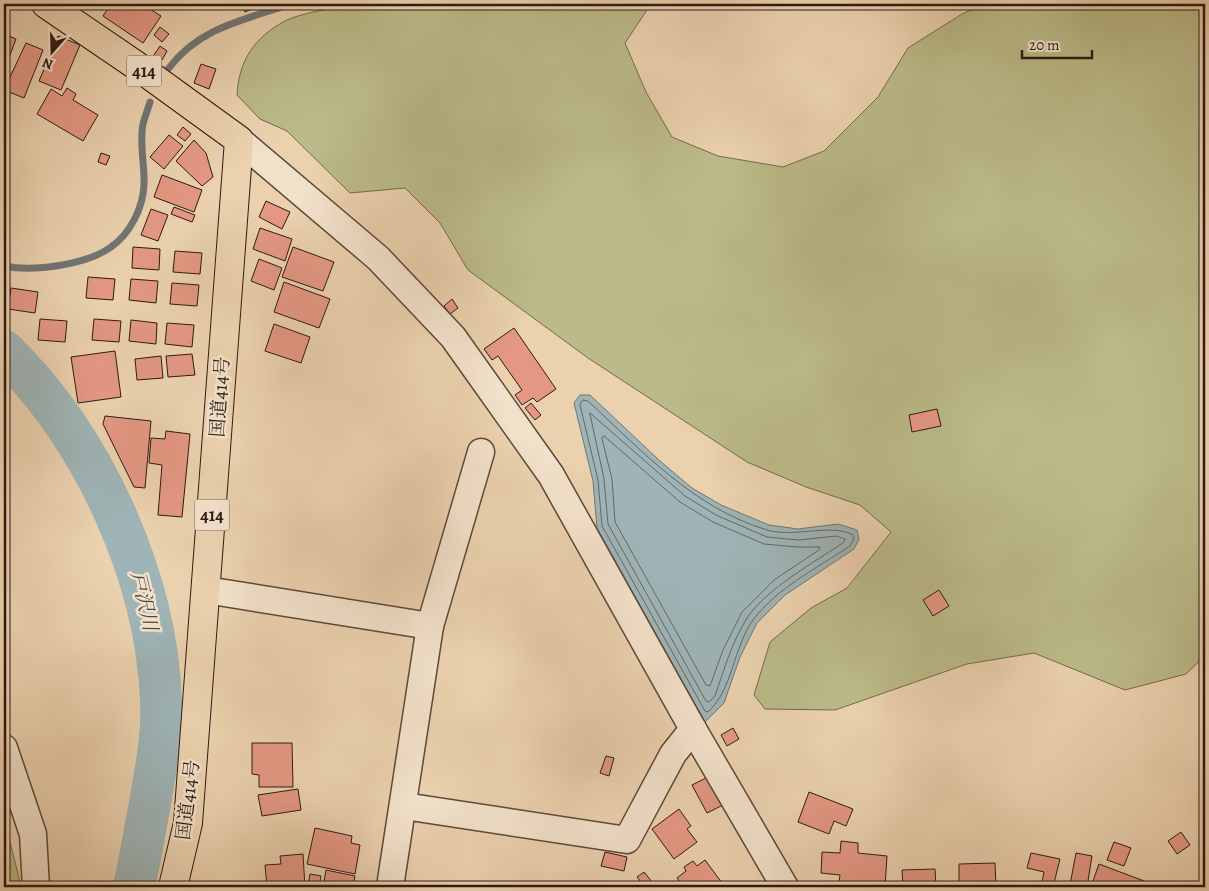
<svg xmlns="http://www.w3.org/2000/svg" width="1209" height="891" font-family="Alegreya,'Noto Serif JP',serif">
  <rect width="100%" height="100%" fill="#ebd1ae"/>
  <filter id="stains"><feTurbulence type="fractalNoise" baseFrequency=".004" numOctaves="4"/><feColorMatrix values="0 0 0 0 .2 0 0 0 0 .09 0 0 0 0 .02 0 0 0 .5 -.17"/></filter>
  <radialGradient id="worn" r=".72"><stop offset=".6" stop-color="#630" stop-opacity="0"/><stop offset="1" stop-color="#630" stop-opacity=".3"/></radialGradient>
  <g fill="#bbba88" stroke="#746a4e">
    <path d="M 353,4 L 651,4 L 625,43 L 646,92 L 672,137 L 718,156 L 783,167 L 824,151 L 878,97 L 908,48 L 962,14 L 985,4 L 1205,4 L 1205,656 L 1186,674 L 1125,690 L 1034,653 L 967,664 L 835,710 L 765,709 L 754,695 L 770,642 L 811,608 L 847,588 L 891,532 L 860,505 L 806,487 L 747,462 L 588,358 L 468,270 L 440,223 L 405,188 L 350,193 L 287,131 L 260,119 L 237,95 C 239,60 254,38 285,21 C 300,13 335,8 353,4 Z"/>
    <path d="M 4,818 L 21,886 L 21,887 L 4,887 Z"/>
  </g>
  <path fill="#9eb4b6" stroke="#717675" d="M 580,395 L 590,395 L 660,461 L 692,488 L 721,505 L 769,525 L 798,529 L 838,524 L 857,530 L 859,539 L 854,549 L 785,595 L 757,623 L 740,657 L 724,703 L 705,722 L 597,528 L 593,481 L 574,403 Z"/>
  <g fill="none" stroke-linecap="round" stroke-linejoin="round">
    <g stroke="#666764" stroke-width="1">
      <path d="M 583,400 L 588,401 C 642,451 694,508 767,530 C 793,538 833,523 853,535 L 854,539 L 850,546 C 817,568 777,588 753,620 C 733,648 733,689 708,712 L 705,711 L 602,526 L 598,480 L 580,405 Z"/>
      <path d="M 590,413 L 685,496 L 716,515 L 767,537 L 799,540 L 836,536 L 845,539 L 844,542 C 815,562 766,589 747,618 C 732,642 724,670 715,696 L 709,702 L 706,701 L 608,524 L 604,479 Z"/>
      <path d="M 604,436 L 680,502 L 713,522 L 764,544 L 797,547 L 820,547 L 819,550 L 774,580 L 742,612 L 723,650 L 710,686 L 706,685 L 615,522 L 612,479 L 602,439 Z"/>
    </g>
    <g stroke="#717675" stroke-width="7">
      <path d="M 168,69 C 200,27 244,20 291,4"/>
      <path d="M 4,266 C 33,272 86,265 111,247 C 130,234 143,208 144,185 C 145,165 139,144 143,124 C 145,116 148,109 150,102"/>
    </g>
    <path stroke="#9eb4b6" stroke-width="42" d="M 4,351 C 93,438 156,575 161,700 C 163,736 155,773 149,809 C 144,835 140,861 134,887"/>
  </g>
  <g fill="#e49883" stroke="#2d1a13">
    <path d="M 111,4 L 142,4 L 161,16 L 143,43 L 103,16 Z"/>
    <path d="M 242,4 L 262,4 L 245,12 Z"/>
    <path d="M 160,27 L 169,34 L 162,42 L 154,35 Z"/>
    <path d="M 4,34 L 16,39 L 5,68 L 4,67 Z"/>
    <path d="M 58,36 L 80,45 L 61,90 L 39,81 Z"/>
    <path d="M 26,43 L 43,50 L 24,98 L 4,90 Z"/>
    <path d="M 160,46 L 167,51 L 162,60 L 154,55 Z"/>
    <path d="M 201,64 L 216,69 L 209,89 L 194,83 Z"/>
    <path d="M 67,88 L 76,94 L 73,100 L 98,115 L 83,141 L 37,114 L 51,89 L 62,96 Z"/>
    <path d="M 183,127 L 191,134 L 185,141 L 177,135 Z"/>
    <path d="M 169,135 L 183,146 L 164,169 L 150,157 Z"/>
    <path d="M 194,140 L 206,153 L 213,177 L 202,186 L 176,161 Z"/>
    <path d="M 101,153 L 110,156 L 106,165 L 98,162 Z"/>
    <path d="M 162,175 L 202,190 L 194,212 L 154,197 Z"/>
    <path d="M 266,201 L 290,212 L 282,229 L 259,217 Z"/>
    <path d="M 174,207 L 195,215 L 192,222 L 171,214 Z"/>
    <path d="M 151,209 L 168,215 L 158,241 L 141,235 Z"/>
    <path d="M 260,228 L 292,239 L 285,261 L 253,249 Z"/>
    <path d="M 133,247 L 160,249 L 159,270 L 132,268 Z"/>
    <path d="M 293,247 L 334,262 L 323,291 L 282,277 Z"/>
    <path d="M 175,251 L 202,253 L 200,274 L 173,272 Z"/>
    <path d="M 259,259 L 282,268 L 274,290 L 251,281 Z"/>
    <path d="M 88,277 L 115,279 L 113,300 L 86,298 Z"/>
    <path d="M 131,279 L 158,281 L 156,303 L 129,300 Z"/>
    <path d="M 284,282 L 330,299 L 319,328 L 274,312 Z"/>
    <path d="M 172,283 L 199,285 L 197,306 L 170,304 Z"/>
    <path d="M 11,288 L 38,292 L 35,313 L 8,309 Z"/>
    <path d="M 452,299 L 458,308 L 450,314 L 444,306 Z"/>
    <path d="M 40,319 L 67,321 L 65,342 L 38,340 Z"/>
    <path d="M 94,319 L 121,321 L 119,342 L 92,340 Z"/>
    <path d="M 131,320 L 157,323 L 156,344 L 129,341 Z"/>
    <path d="M 167,323 L 194,325 L 192,347 L 165,344 Z"/>
    <path d="M 274,324 L 310,337 L 301,363 L 265,351 Z"/>
    <path d="M 514,328 L 556,389 L 537,402 L 533,398 L 522,405 L 515,395 L 522,390 L 498,356 L 492,360 L 484,349 Z"/>
    <path d="M 115,351 L 121,397 L 78,403 L 71,357 Z"/>
    <path d="M 192,354 L 195,375 L 168,377 L 166,356 Z"/>
    <path d="M 161,356 L 163,378 L 137,380 L 135,359 Z"/>
    <path d="M 531,403 L 541,415 L 535,420 L 525,408 Z"/>
    <path d="M 937,409 L 941,426 L 912,432 L 909,415 Z"/>
    <path d="M 105,416 L 151,421 L 145,488 L 134,487 L 103,424 Z"/>
    <path d="M 166,431 L 190,434 L 182,517 L 158,515 L 162,465 L 149,463 L 151,438 L 165,439 Z"/>
    <path d="M 939,590 L 949,606 L 933,616 L 923,600 Z"/>
    <path d="M 733,728 L 739,739 L 727,746 L 721,735 Z"/>
    <path d="M 252,743 L 292,743 L 293,787 L 259,787 L 259,775 L 252,774 Z"/>
    <path d="M 606,756 L 614,758 L 609,776 L 600,773 Z"/>
    <path d="M 708,777 L 723,805 L 707,813 L 692,785 Z"/>
    <path d="M 298,789 L 301,810 L 262,816 L 258,795 Z"/>
    <path d="M 809,792 L 853,809 L 846,826 L 834,821 L 829,834 L 798,822 Z"/>
    <path d="M 679,809 L 691,826 L 687,829 L 697,842 L 674,859 L 652,829 Z"/>
    <path d="M 315,828 L 352,836 L 351,843 L 360,845 L 355,874 L 307,864 Z"/>
    <path d="M 1181,832 L 1190,845 L 1177,854 L 1168,841 Z"/>
    <path d="M 841,841 L 858,843 L 858,853 L 887,856 L 885,887 L 861,887 L 862,883 L 839,882 L 840,875 L 821,873 L 822,852 L 840,853 Z"/>
    <path d="M 1114,842 L 1131,848 L 1124,866 L 1107,860 Z"/>
    <path d="M 605,852 L 627,857 L 624,871 L 601,866 Z"/>
    <path d="M 1031,853 L 1060,859 L 1053,887 L 1041,887 L 1044,872 L 1027,868 Z"/>
    <path d="M 1076,853 L 1092,856 L 1087,887 L 1070,885 Z"/>
    <path d="M 303,854 L 305,887 L 267,887 L 265,865 L 281,864 L 280,856 Z"/>
    <path d="M 705,860 L 725,887 L 684,887 L 677,878 L 686,871 L 684,867 L 693,861 L 697,866 Z"/>
    <path d="M 995,863 L 996,887 L 959,887 L 959,864 Z"/>
    <path d="M 1099,864 L 1144,881 L 1142,887 L 1103,887 L 1093,881 Z"/>
    <path d="M 935,869 L 936,887 L 903,887 L 902,870 Z"/>
    <path d="M 326,870 L 355,876 L 353,887 L 323,887 Z"/>
    <path d="M 644,872 L 652,882 L 645,887 L 637,877 Z"/>
    <path d="M 310,874 L 321,876 L 319,887 L 308,885 Z"/>
  </g>
  <g fill="none" stroke-linecap="round" stroke-linejoin="round">
    <defs>
      <g id="minor">
        <path d="M 239,140 L 378,258 L 453,337 L 551,475 L 693,729 L 785,887"/>
        <path d="M 206,590 L 430,626 L 390,887"/>
        <path d="M 430,626 L 481,452"/>
        <path d="M 4,748 L 33,834 L 36,887"/>
        <path d="M 404,806 L 627,840 L 673,754 L 693,729"/>
      </g>
      <path id="trunk" d="M 46,4 L 137,66 L 239,140 L 188,823 L 173,887"/>
    </defs>
    <use href="#minor" stroke="#5c483a" stroke-width="29"/>
    <use href="#trunk" stroke="#2d1a13" stroke-width="30"/>
    <use href="#minor" stroke="#f2e1ca" stroke-width="26"/>
    <use href="#trunk" stroke="#ebd1ae" stroke-width="28"/>
  </g>
  <g text-anchor="middle" dominant-baseline="central" stroke-width="5" stroke-linejoin="round" paint-order="stroke">
    <g fill="#f2e1ca" stroke="#68564a" stroke-width="1">
      <rect x="126.5" y="55.5" width="35" height="31" rx="4"/>
      <rect x="194.5" y="499.5" width="35" height="31" rx="4"/>
    </g>
    <g font-size="18" font-weight="bold" fill="#2d1a13">
      <text x="144" y="71">414</text>
      <text x="212" y="515">414</text>
    </g>
    <g font-size="19" fill="#2d1a13" stroke="#f2e1ca">
      <text transform="translate(220 397) rotate(-86)">国道414号</text>
      <text transform="translate(188 800) rotate(-83)">国道414号</text>
    </g>
    <g font-size="20" font-style="italic" fill="#4f4844" stroke="#f2e1ca">
      <text transform="translate(144 601) rotate(77)">戸沢川</text>
    </g>
  </g>
  <rect width="1209" height="891" fill="none" stroke="#ebd1ae" stroke-width="20"/>
  <rect x="5" y="5" width="1199" height="881" fill="none" stroke="#2d1a13" stroke-width="2.5"/>
  <rect x="10" y="10" width="1189" height="871" fill="none" stroke="#2d1a13"/>
  <g transform="translate(52 52) rotate(200)" stroke="#f2e1ca" stroke-width="4" paint-order="stroke">
  <path d="M0-4L9 19L0 12L-9 19Z" fill="#2d1a13"/>
  <text y="-8" font-size="14" font-weight="bold" text-anchor="middle" fill="#2d1a13">N</text>
  </g>
  <path d="M1022 50v8h70v-8" fill="none" stroke="#2d1a13" stroke-width="2.5"/>
  <text x="1029" y="50" font-size="15" fill="#2d1a13" stroke="#f2e1ca" stroke-width="4" paint-order="stroke">20 m</text>
  <rect width="100%" height="100%" filter="url(#stains)"/>
  <rect width="100%" height="100%" fill="url(#worn)"/>
</svg>
